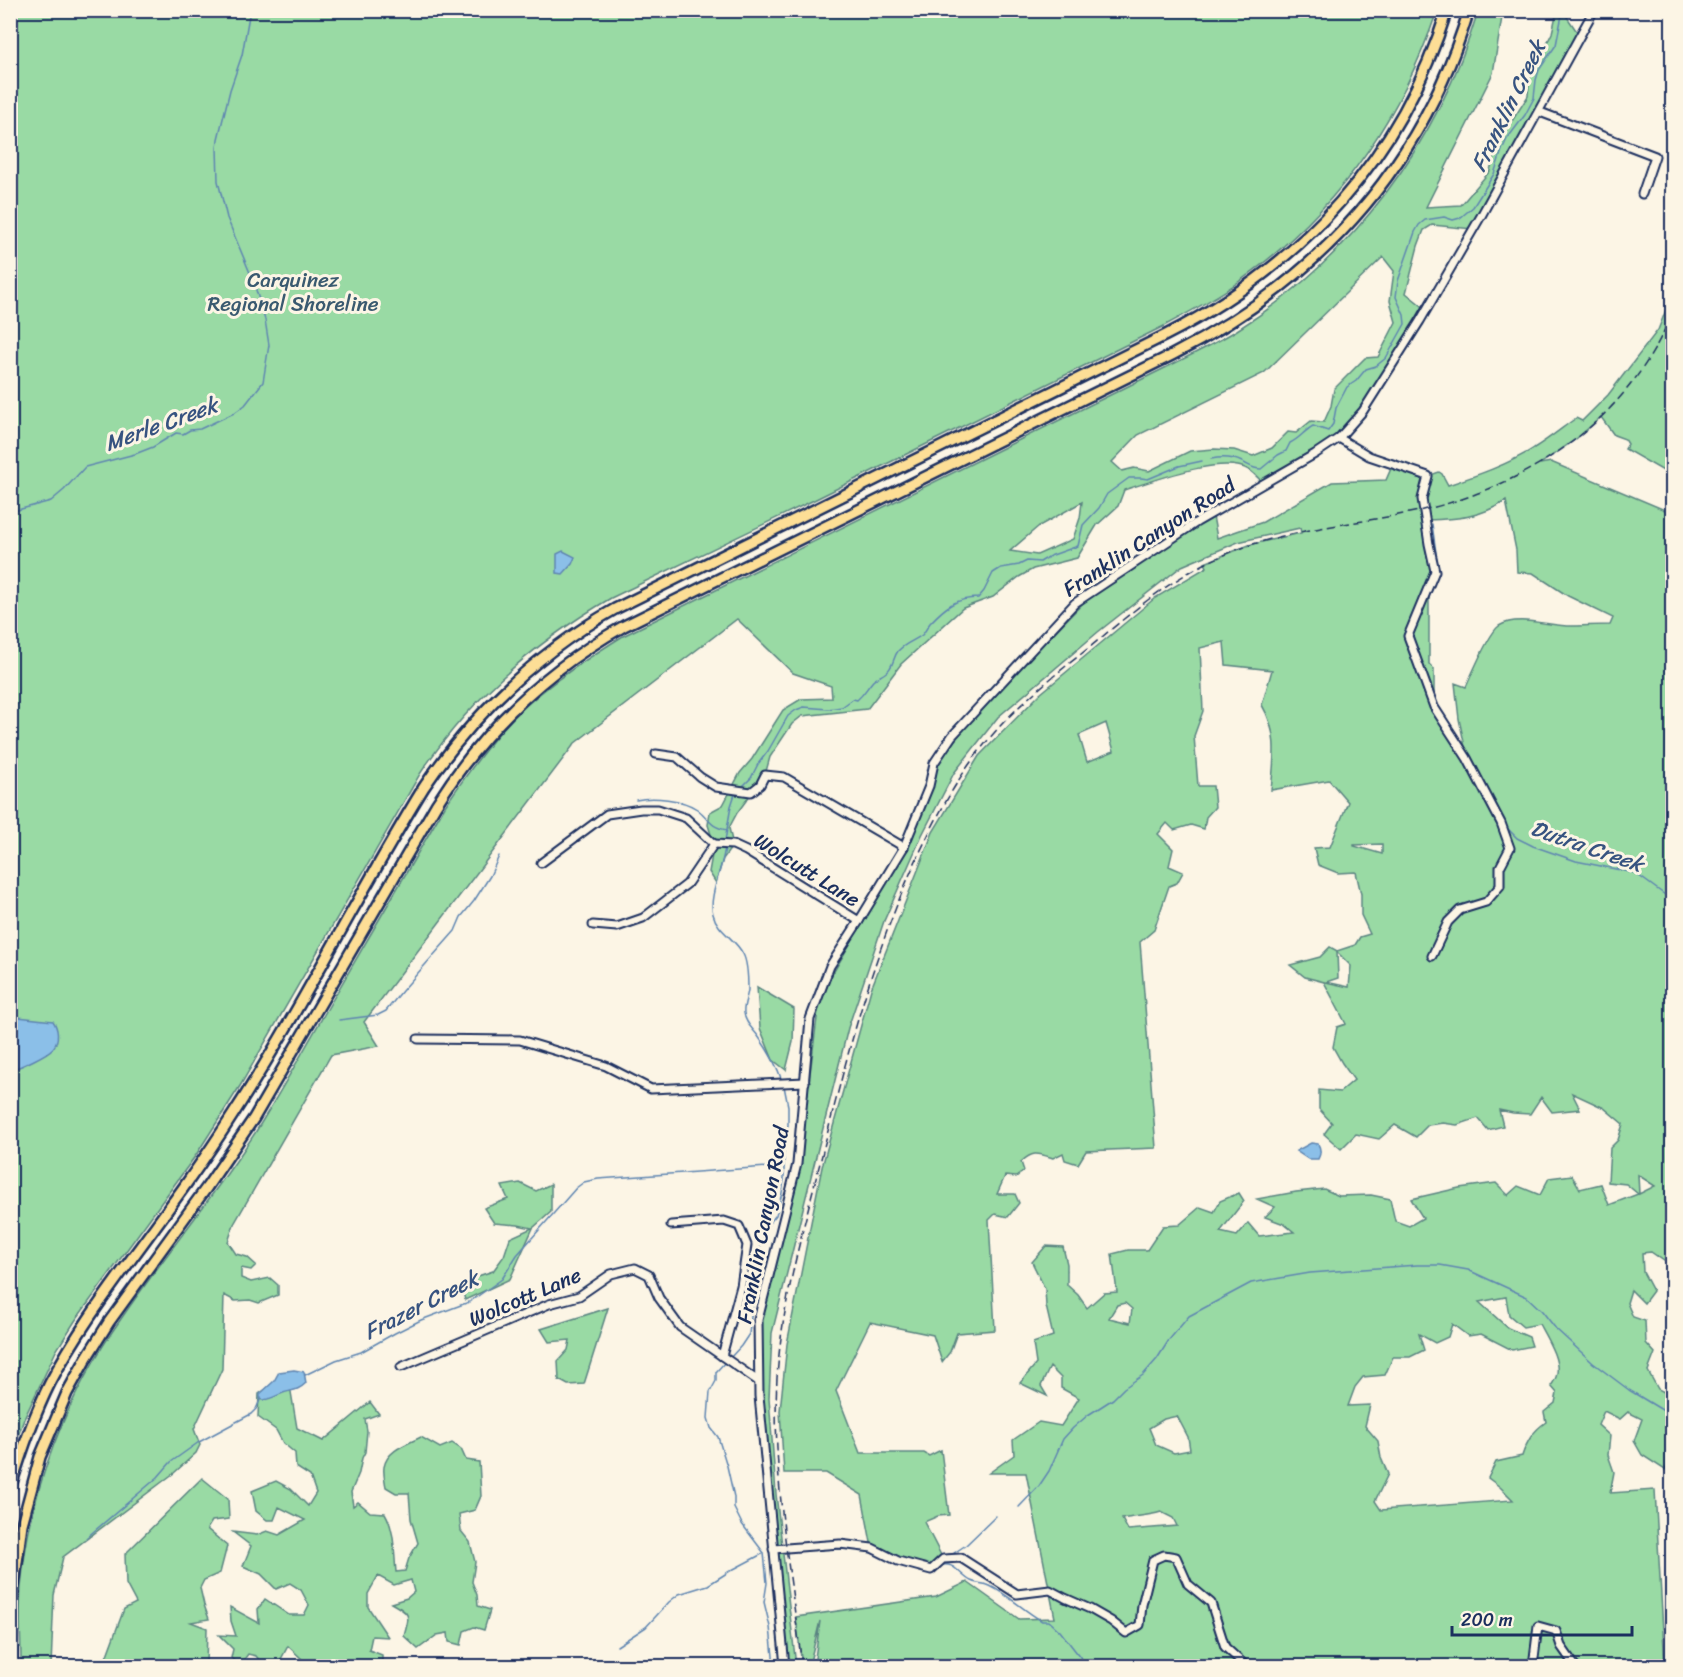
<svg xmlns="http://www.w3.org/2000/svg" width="1683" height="1677" font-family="Sriracha,sans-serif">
  <rect width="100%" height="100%" fill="#fcf5e5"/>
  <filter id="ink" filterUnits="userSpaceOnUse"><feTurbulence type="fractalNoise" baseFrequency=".0167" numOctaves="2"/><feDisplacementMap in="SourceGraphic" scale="12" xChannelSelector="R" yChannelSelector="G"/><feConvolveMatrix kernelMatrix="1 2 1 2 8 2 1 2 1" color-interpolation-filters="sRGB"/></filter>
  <g filter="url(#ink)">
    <g fill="#99daa4" stroke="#5a8481" stroke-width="1.5" fill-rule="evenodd">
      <path d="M 11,11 L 1437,11 C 1400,120 1336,212 1241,280 C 1217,298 1189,312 1162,327 L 816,499 L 611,598 C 534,643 469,699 420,774 L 240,1086 L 196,1155 L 75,1321 L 56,1351 L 24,1419 L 10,1459 Z"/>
      <path d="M 1478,11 L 1503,11 L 1493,73 L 1426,207 L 1461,205 L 1490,171 L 1496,146 L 1528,96 L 1529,80 L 1552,33 L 1557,11 L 1571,11 L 1567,17 L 1580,36 L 1473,229 L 1432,225 L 1424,230 L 1418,246 L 1406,293 L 1427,310 L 1389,372 L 1339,438 L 1263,483 C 1259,479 1254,473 1249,470 C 1222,454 1154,481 1124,490 L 1118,506 L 1097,525 L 1077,558 L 1033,569 L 1019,577 L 993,597 L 963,608 L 901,664 L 867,709 L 802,716 L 792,724 L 770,757 L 765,775 L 737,813 L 729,828 L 733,845 L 723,859 L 716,883 L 709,872 L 714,844 L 708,825 L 710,812 L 723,805 L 740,773 L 752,759 L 783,710 L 801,699 L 832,698 L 831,686 L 793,673 L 737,619 L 575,743 L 364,1022 L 379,1046 L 331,1055 L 234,1224 L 228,1242 L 236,1254 L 247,1257 L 256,1265 L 251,1270 L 241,1268 L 241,1278 L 251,1282 L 270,1278 L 278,1285 L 278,1295 L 259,1303 L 250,1300 L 235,1301 L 224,1295 L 222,1369 L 194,1429 L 200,1445 L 196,1453 L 174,1473 L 63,1557 L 54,1595 L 51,1666 L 21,1666 C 21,1640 19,1614 21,1588 C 29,1490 66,1396 123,1316 C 166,1254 214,1196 255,1133 C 281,1091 305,1048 329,1006 C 368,939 406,873 445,806 C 462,781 480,756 500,732 C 534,693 580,663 623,636 L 1177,362 C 1197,352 1218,342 1237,330 C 1353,258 1439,141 1478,11 ZM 1383,257 L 1394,271 L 1390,301 L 1396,322 L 1378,357 L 1365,358 L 1334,389 L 1331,406 L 1324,422 L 1311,421 L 1296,433 L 1288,432 L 1272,448 L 1253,456 L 1234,450 L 1214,449 L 1190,451 L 1149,471 L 1134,468 L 1122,471 L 1112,462 L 1138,435 L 1264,373 ZM 1082,502 L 1080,518 L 1073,539 L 1037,555 L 1010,551 L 1039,526 Z"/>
      <path d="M 1672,295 L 1672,476 L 1625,449 L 1628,444 L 1625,439 L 1614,435 L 1601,417 L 1576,439 L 1540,464 L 1551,462 L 1672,513 L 1672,1159 L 1670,1161 L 1672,1162 L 1672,1249 L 1667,1263 L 1651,1252 L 1642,1253 L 1643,1272 L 1653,1291 L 1644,1303 L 1631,1290 L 1627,1303 L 1633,1317 L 1645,1321 L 1646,1343 L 1655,1353 L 1648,1371 L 1658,1389 L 1672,1396 L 1672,1444 L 1666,1446 L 1672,1458 L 1665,1470 L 1642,1455 L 1634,1441 L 1642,1419 L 1628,1412 L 1620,1419 L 1604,1411 L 1598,1425 L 1610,1436 L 1608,1455 L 1614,1472 L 1610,1493 L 1655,1490 L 1665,1666 L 814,1666 L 820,1621 L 809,1666 L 802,1666 L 796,1617 L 936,1597 L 967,1582 L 1019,1619 L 1055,1618 L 1026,1473 L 989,1473 L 1014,1455 L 1013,1440 L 1039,1422 L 1061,1426 L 1079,1398 L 1061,1388 L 1061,1378 L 1050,1367 L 1041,1386 L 1047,1396 L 1020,1383 L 1036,1364 L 1033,1343 L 1053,1336 L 1046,1306 L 1045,1289 L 1032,1262 L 1046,1246 L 1063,1247 L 1067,1264 L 1067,1285 L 1078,1295 L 1087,1308 L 1104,1293 L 1117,1292 L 1112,1254 L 1128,1250 L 1147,1250 L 1163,1226 L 1179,1225 L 1200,1207 L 1214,1212 L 1220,1201 L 1239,1193 L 1244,1201 L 1220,1232 L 1237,1236 L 1248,1223 L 1259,1236 L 1294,1232 L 1284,1224 L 1265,1217 L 1275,1207 L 1257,1199 L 1296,1192 L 1324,1189 L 1339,1196 L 1371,1195 L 1390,1199 L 1395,1221 L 1409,1226 L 1423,1218 L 1411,1199 L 1459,1188 L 1496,1183 L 1508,1195 L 1518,1186 L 1540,1195 L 1549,1178 L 1572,1175 L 1580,1189 L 1601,1184 L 1609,1205 L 1638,1194 L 1626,1184 L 1608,1182 L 1610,1148 L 1618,1140 L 1623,1124 L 1604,1108 L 1572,1093 L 1580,1109 L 1552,1112 L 1541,1097 L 1530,1114 L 1513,1113 L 1499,1110 L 1503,1126 L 1488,1130 L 1478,1118 L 1457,1125 L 1443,1123 L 1428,1125 L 1416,1137 L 1395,1125 L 1379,1139 L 1356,1134 L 1341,1149 L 1324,1134 L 1332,1123 L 1319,1109 L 1319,1090 L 1340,1092 L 1354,1080 L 1342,1063 L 1333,1047 L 1337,1027 L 1346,1024 L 1324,982 L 1305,977 L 1290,965 L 1320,957 L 1330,947 L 1337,951 L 1355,945 L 1360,937 L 1370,934 L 1361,915 L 1361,894 L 1356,872 L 1338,873 L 1318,865 L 1314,848 L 1330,847 L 1348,802 L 1329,780 L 1271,790 C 1274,759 1279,734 1262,705 L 1272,670 L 1226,665 L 1224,642 L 1200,648 L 1203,711 L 1194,736 L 1198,786 L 1213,786 L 1215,807 L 1206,817 L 1204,829 L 1191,825 L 1174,830 L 1167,823 L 1158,834 L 1173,849 L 1169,866 L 1183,872 L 1177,883 L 1169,886 L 1154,930 L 1140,942 L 1156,1148 L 1086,1151 L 1078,1164 L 1065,1160 L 1063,1153 L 1053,1158 C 1037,1153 1033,1151 1021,1162 L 1024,1171 L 1016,1177 L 1005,1176 L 997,1194 L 1015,1194 L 1019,1203 L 1008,1217 L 995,1214 L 989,1220 L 995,1330 L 957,1333 L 950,1352 L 942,1362 L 933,1335 L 870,1322 L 836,1391 L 860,1453 L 924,1453 L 929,1456 L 941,1450 L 949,1515 L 938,1516 L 924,1522 L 943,1559 L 931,1570 L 872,1548 L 862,1495 L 826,1473 L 784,1473 L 780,1411 L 787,1344 L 822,1167 L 871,989 L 933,832 L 979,756 L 1040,694 L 1155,598 L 1207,567 L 1205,563 L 1249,545 L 1301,533 L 1300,528 L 1238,542 L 1182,566 L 1098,632 L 998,717 L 954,773 L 922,835 L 884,921 L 848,1028 L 772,1333 L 769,1398 L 776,1494 L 796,1666 L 787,1666 L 760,1419 L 761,1316 L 797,1178 L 818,1010 L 830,978 L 908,845 L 941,758 L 978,711 L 1084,602 L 1213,516 L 1217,538 L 1263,522 L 1332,482 L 1386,480 L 1393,464 L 1428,476 L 1439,472 L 1442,474 L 1448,485 C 1475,476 1510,464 1534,448 C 1549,439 1562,428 1576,418 L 1582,421 L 1608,395 L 1658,330 ZM 1506,501 L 1516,550 L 1517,572 L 1533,573 L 1568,596 L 1613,618 L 1610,625 C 1596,625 1582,626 1568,626 C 1548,626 1518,614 1499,626 C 1488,634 1472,674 1466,687 L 1455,683 L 1459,719 L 1467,756 L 1434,707 L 1434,669 L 1429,664 L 1429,584 L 1435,571 L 1426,520 C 1458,519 1478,518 1506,501 ZM 1106,723 L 1114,751 L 1087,762 L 1079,735 ZM 1382,844 L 1382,854 L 1354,846 L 1354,845 ZM 1337,952 L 1351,966 L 1349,987 L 1326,982 L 1338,978 ZM 1638,1175 L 1655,1186 L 1639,1194 ZM 1506,1297 L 1509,1315 L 1523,1327 L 1539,1324 C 1546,1337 1562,1362 1556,1377 C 1555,1380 1553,1383 1551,1386 L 1557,1393 L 1555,1403 L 1544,1412 L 1546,1422 C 1533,1431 1527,1441 1522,1456 L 1496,1462 L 1488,1478 L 1500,1487 L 1513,1500 L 1381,1510 L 1375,1501 L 1388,1474 L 1381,1458 L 1378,1441 L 1365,1426 L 1370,1405 L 1348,1406 L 1355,1387 L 1363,1377 L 1385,1375 L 1393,1357 L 1410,1357 L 1424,1350 L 1419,1334 L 1435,1343 L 1448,1337 L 1452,1324 L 1468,1336 L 1481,1334 L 1512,1350 L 1532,1346 L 1529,1337 L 1508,1328 L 1479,1302 ZM 1125,1303 L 1132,1309 L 1130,1323 L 1109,1318 L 1117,1305 ZM 1177,1416 L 1188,1437 L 1190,1450 L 1174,1453 L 1156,1445 L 1149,1428 L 1164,1419 ZM 1161,1512 L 1173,1518 L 1177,1526 L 1128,1530 L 1122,1519 C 1136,1516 1148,1516 1161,1512 Z"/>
      <path d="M 757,987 L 794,1009 L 793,1042 L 786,1070 L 773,1060 L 760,1028 Z"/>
      <path d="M 520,1183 L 536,1191 L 551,1184 L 551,1212 L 533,1228 L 510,1279 L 465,1300 L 462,1289 L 472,1278 L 493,1271 L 504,1256 L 510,1238 L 532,1228 L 518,1225 L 494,1223 L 484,1208 L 508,1199 L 502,1186 Z"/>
      <path d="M 608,1308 L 584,1384 L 568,1385 L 559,1380 L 558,1361 L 568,1350 L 570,1340 L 549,1342 L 541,1329 Z"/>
      <path d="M 288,1374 L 297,1428 L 323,1441 L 370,1402 L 379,1414 L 365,1419 L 367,1431 L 365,1452 L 362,1458 L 359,1473 L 351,1492 L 353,1506 L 358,1502 L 370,1512 L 385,1513 C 395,1530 394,1552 396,1572 L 405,1571 L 409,1558 L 418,1543 L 411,1519 L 409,1493 L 396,1493 L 386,1487 C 385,1481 383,1474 384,1467 C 387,1450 407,1444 421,1437 L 440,1448 L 452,1443 L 461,1449 L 466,1460 L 479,1462 L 481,1496 L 475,1510 L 459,1514 L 461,1531 L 470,1542 L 475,1562 L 472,1582 L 477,1595 L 478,1606 L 490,1610 L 484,1630 L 474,1627 L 464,1631 L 461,1645 L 449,1642 L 448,1633 L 437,1635 L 418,1649 L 404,1636 C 410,1614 411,1614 391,1603 L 407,1598 L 414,1592 L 411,1580 L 394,1585 L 378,1576 L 368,1594 L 368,1607 L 388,1637 L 372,1636 L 369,1650 L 382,1655 L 382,1666 L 303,1666 L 305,1662 L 288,1646 L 280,1661 L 280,1666 L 264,1666 L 256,1656 L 248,1654 L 240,1665 L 231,1658 L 233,1649 L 219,1635 L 236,1636 L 231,1621 L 230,1607 L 259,1623 L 258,1609 L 265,1599 L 289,1615 L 304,1615 L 309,1605 L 301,1590 L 290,1583 L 276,1589 L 261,1574 L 243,1566 L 251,1546 L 233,1532 L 257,1535 L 267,1531 L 279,1535 L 305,1520 L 279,1507 L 274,1520 L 267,1520 L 256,1511 L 252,1491 L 276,1481 L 291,1489 L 308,1506 L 316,1493 L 310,1476 L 296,1467 L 295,1453 L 283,1443 L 276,1430 L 258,1417 L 259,1394 Z"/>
      <path d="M 202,1478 L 228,1499 L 229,1519 L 212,1521 L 207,1529 L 227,1546 L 220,1573 L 204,1580 L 200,1588 L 204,1605 L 209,1619 L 191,1622 L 207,1628 L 206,1666 L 103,1666 L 124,1609 L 136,1603 L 126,1584 L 125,1554 Z"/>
    </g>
    <g fill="#8bbfe8" stroke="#5e85b1" stroke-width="1.5">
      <path d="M 563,551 L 575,557 L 572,564 L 563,574 L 557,573 L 557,554 Z"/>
      <path d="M 11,1014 L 18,1017 L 53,1021 C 58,1028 60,1040 53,1048 C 47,1055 20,1067 11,1070 Z"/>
      <path d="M 1311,1143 L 1318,1144 C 1321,1149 1321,1154 1318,1159 L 1308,1159 L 1296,1151 Z"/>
      <path d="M 294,1370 L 304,1372 L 306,1383 C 298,1391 292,1390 283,1393 C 275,1396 270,1400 262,1400 L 260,1398 L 260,1394 L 274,1381 L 279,1372 Z"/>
    </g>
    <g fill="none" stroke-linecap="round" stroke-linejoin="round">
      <g stroke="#5e85b1" stroke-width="1.5">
        <path d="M 1211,459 C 1222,457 1232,457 1242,462 C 1249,465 1252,469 1261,469 L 1278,455 L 1286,451 L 1290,443 C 1299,439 1304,431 1313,426 L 1328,431 L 1333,424 L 1336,408 L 1347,387 L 1356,381 L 1366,369 L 1376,366 L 1386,358 L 1405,324 L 1404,315 L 1396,297 L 1398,281 L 1415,232 L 1419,225 L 1425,220 L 1444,217 L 1453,220 L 1460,218 L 1473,207 L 1494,174 L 1502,150 L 1507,139 L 1525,115 L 1534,98 L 1536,80 L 1539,70 L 1556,45 L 1563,10"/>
        <path d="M 10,512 L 51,501 L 64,490 L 85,467 L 135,454 L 153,447 L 176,433 L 183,434 L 190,430 L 200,429 L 234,413 L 245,405 L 263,382 L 269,345 L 265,320 L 253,280 L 227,218 L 218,181 L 217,148 L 218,139 L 230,90 L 242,55 L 250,10"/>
        <path d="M 1432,524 L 1438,567"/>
        <path d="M 741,788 L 751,778 L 758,764 L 768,751 L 788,716 L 796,710 L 804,707 L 828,709 L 842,707 L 853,699 L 857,700 C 865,693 866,689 872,682 C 877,676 886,675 890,668 C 894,662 894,656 898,651 C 905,643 914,641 922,635 C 925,632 927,627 930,623 C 945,607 956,598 978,598 L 984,591 L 993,573 L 1001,568 L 1019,565 L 1027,561 L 1040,562 L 1050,556 L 1078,546 L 1083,525 L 1099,508 L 1107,494 L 1129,478 L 1141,478 L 1148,479 L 1179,466 L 1202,461"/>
        <path d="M 636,800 C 653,796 682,799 697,809 C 710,818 707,826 727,830"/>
        <path d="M 1501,816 L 1508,829 L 1517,838 L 1533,846 L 1576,861 L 1635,873 L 1672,900"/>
        <path d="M 725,841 L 731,806 L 735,794"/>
        <path d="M 725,846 C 724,865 708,896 713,914 C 717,931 736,939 743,954 C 748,963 748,980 748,990 C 747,998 743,1006 744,1013 C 745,1023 753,1029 758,1036 C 768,1050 777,1065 782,1081"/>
        <path d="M 339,1020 L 378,1015 L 386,1011 L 402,991 L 455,931 L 461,917 L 474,901 L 490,876 L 499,856"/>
        <path d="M 730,1358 L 741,1346 L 749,1334 L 759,1250 L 767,1226 L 776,1215 L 782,1193 L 784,1179 L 784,1149 L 788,1125 L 788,1106 L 784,1086"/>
        <path d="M 726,1361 L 716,1372 L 716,1381 L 710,1392 L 708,1418 L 711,1428 L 718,1437 L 727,1466 L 734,1497 L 734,1508 L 742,1524 L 764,1553 L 767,1583 L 764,1602 L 770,1627 L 774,1666"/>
        <path d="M 305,1375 L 336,1360 L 361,1352 L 395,1333 L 421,1320 L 469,1302 L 478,1296 L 502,1279 L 517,1255 L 576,1188 L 584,1182 L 598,1179 L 783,1166"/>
        <path d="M 1019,1507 L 1039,1486 L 1049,1471 L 1063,1439 L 1073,1428 L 1088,1415 L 1113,1399 L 1124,1388 L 1143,1375 L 1157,1359 L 1169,1340 L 1189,1316 L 1251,1283 L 1310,1273 L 1417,1265 L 1440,1265 L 1468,1270 L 1527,1297 L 1542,1311 L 1556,1329 L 1593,1363 L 1629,1390 L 1672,1416"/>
        <path d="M 86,1538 L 158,1477 L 171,1462 L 199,1442 L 251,1414 L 256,1409 L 261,1398"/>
        <path d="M 813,1549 C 837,1550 860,1546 882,1557"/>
        <path d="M 781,1552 L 788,1551"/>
        <path d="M 954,1553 L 966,1545 L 996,1516"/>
        <path d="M 939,1566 C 954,1560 959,1575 971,1581 C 977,1584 984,1583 990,1586 C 1009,1595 1024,1611 1042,1621 L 1049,1621 L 1060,1631 L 1087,1666"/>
        <path d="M 617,1646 L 646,1627 L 669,1602 L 679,1594 L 708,1585 L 730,1571 L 764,1553"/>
      </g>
      <defs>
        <g id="minor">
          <path d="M 1540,112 L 1655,156 L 1642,194"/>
          <path d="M 1339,438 L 1369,456 L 1428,476 L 1422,499 L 1429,544 L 1435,571 L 1408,636 L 1434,707 L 1467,758 L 1501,823 L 1510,848 L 1500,867 L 1500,886 L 1486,902 L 1460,910 L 1448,922 L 1432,956"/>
          <path d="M 656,754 L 677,757 L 700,777 L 716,787 L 751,792 L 760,785 L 765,775 L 784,777 L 904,847"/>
          <path d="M 714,844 L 733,845 L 746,851 L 859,921"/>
          <path d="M 541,863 L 607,814 L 641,809 L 658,809 L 686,818 L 714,844"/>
          <path d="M 593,925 L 617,927 L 643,918 L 687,884 L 714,844"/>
          <path d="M 418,1039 L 520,1040 L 606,1066 L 651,1089 L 805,1082"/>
          <path d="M 671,1225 L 724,1221 L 739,1226 L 747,1245 L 741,1286 L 722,1356"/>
          <path d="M 401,1367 L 549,1304 L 579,1296 L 611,1274 L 635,1268 L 649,1275 L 659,1298 L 680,1327 L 758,1381"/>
          <path d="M 773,1549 L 840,1544 L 872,1548 L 898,1561 L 931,1570 L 943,1559 L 961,1558 L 1017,1594 L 1050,1590 L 1065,1598 L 1090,1609 L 1111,1621 L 1126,1633 L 1140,1625 L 1142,1605 L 1153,1560 L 1164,1555 L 1176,1557 L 1188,1584 L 1211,1603 L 1225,1647 L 1246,1666"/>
          <path d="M 785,1666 L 759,1396 L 758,1320 L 797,1164 L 810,1019 L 830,966 L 859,921 L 904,847 L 929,786 L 934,763 L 952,736 L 1075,603 L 1197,522 L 1315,454 L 1339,438 L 1363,411 L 1420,321 L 1481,216 L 1594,10"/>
          <path d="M 1533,1666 L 1538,1626 L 1556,1631 L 1561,1646 L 1575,1666"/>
        </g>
        <g id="highway">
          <path d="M 10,1489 C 21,1453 33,1417 50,1383 C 74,1337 104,1296 135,1254 C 169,1208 203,1162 234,1113 C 302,1008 358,894 424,787 C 474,713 537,653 615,609 L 1166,335 C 1302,265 1401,158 1447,10"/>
          <path d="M 11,1666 L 13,1593 L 22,1524 L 40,1457 L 67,1393 L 87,1357 L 109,1322 L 207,1187 L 254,1118 L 436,805 C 483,730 546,670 624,626 L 1172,355 C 1318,281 1421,169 1469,10"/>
        </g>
      </defs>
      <use href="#minor" stroke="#1b2f5e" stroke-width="11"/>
      <use href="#highway" stroke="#1b2f5e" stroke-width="14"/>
      <use href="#minor" stroke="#fcf5e5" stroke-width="7"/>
      <use href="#highway" stroke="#fdde96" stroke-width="9"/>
      <path stroke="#1b2f5e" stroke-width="1.5" stroke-dasharray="9 4.5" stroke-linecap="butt" d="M 802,1666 C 790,1571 772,1474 777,1378 C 782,1299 805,1223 824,1147 C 849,1047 875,948 919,854 C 937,816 957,778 984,745 C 1014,707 1052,677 1090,647 C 1132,612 1173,576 1224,555 C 1282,530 1347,525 1409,513 C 1523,490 1627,424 1672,313"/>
    </g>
  </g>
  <g text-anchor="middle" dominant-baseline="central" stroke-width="6" stroke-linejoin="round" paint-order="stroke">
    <g font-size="21" fill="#3a5a70" stroke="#fcf5e5">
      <text x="293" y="280">Carquinez<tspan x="293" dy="24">Regional Shoreline</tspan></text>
    </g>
    <g font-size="21" fill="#1b2f5e" stroke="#fcf5e5">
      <text transform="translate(1149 537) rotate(-33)">Franklin Canyon Road</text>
      <text transform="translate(807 870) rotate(32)">Wolcutt Lane</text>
      <text transform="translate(763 1225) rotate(-79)">Franklin Canyon Road</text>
      <text transform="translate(525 1297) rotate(-23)">Wolcott Lane</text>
    </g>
    <g font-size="22" font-style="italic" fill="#375380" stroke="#fcf5e5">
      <text transform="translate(1508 106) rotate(-64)">Franklin Creek</text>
      <text transform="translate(161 424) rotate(-20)">Merle Creek</text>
      <text transform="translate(1587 846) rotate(19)">Dutra Creek</text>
      <text transform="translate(421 1305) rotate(-27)">Frazer Creek</text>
    </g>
  </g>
  <rect width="1683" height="1677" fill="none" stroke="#fcf5e5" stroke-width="36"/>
  <rect x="18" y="18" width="1647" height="1641" fill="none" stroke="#1b2f5e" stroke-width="2" filter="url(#ink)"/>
  <path d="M1452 1626v9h180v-9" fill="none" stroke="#1b2f5e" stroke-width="3"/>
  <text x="1461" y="1626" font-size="18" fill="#1b2f5e" stroke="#fcf5e5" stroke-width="4.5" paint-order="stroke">200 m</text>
</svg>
